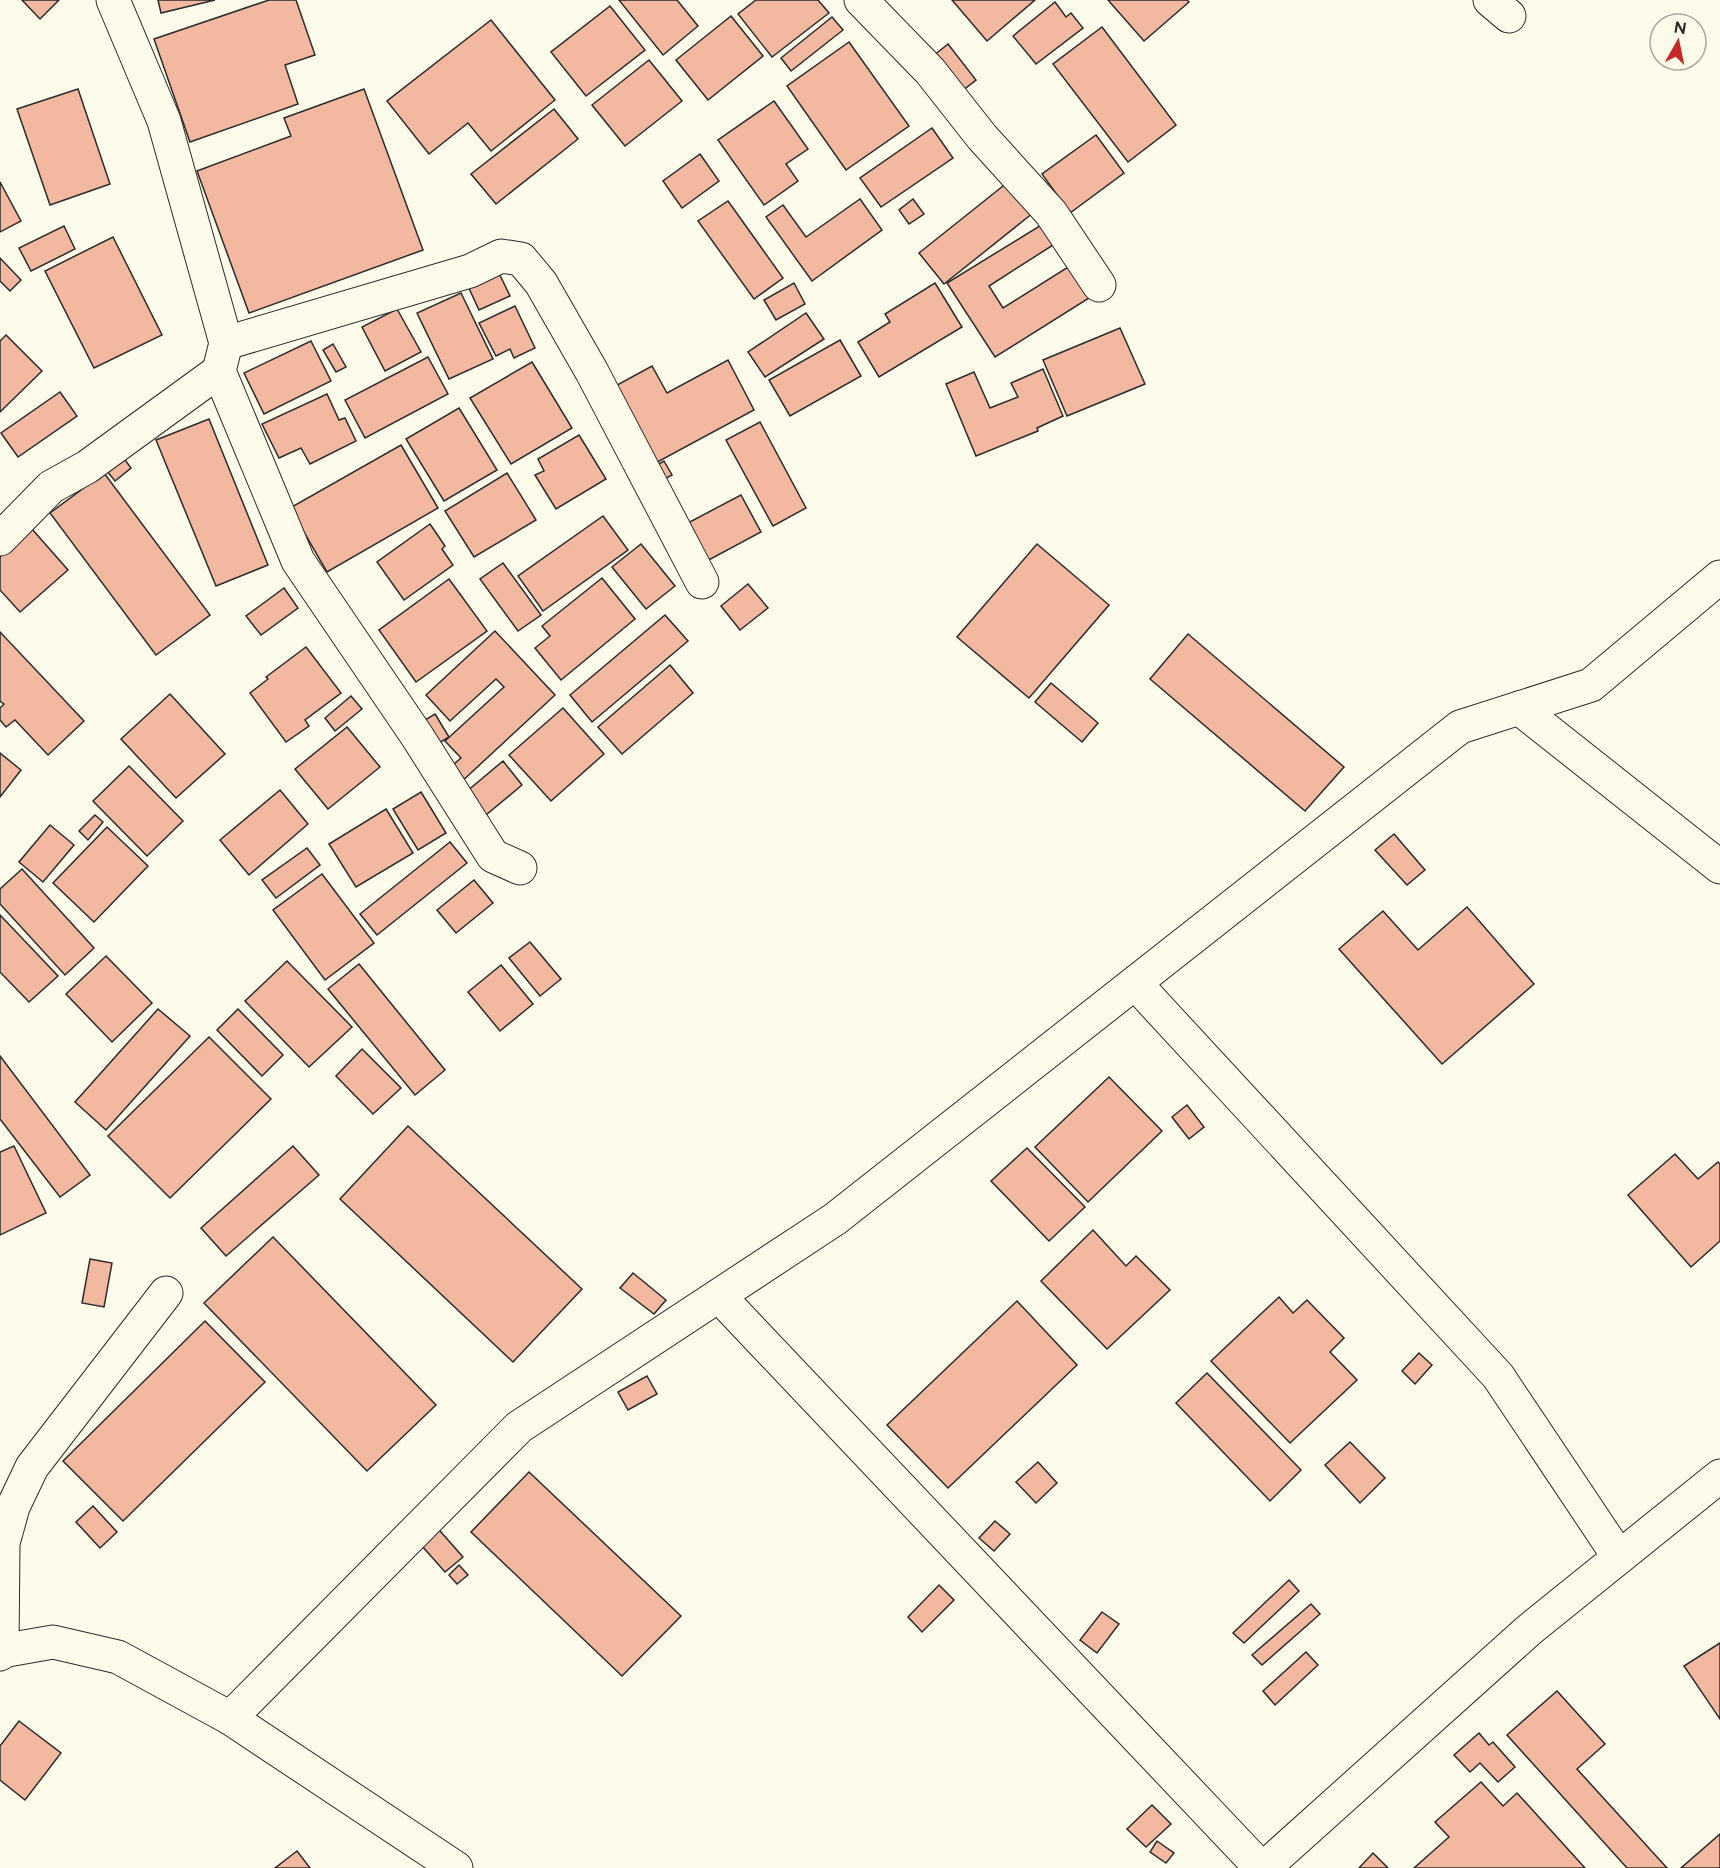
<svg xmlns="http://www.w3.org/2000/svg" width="1720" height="1868" font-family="Figtree,sans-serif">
  <rect width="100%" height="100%" fill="#fdfbea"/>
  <g fill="#f2b8a0" stroke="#2b2b2b" stroke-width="1.5">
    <path d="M 22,0 L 59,0 L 40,19 Z"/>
    <path d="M 158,0 L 215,0 L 161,13 Z"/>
    <path d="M 269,0 L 296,0 L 315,55 L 285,65 L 298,104 L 190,142 L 154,39 Z"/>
    <path d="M 619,0 L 677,0 L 698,26 L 663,55 Z"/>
    <path d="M 756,0 L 818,0 L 829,13 L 772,57 L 738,14 Z"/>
    <path d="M 952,0 L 1035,0 L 987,41 Z"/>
    <path d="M 1108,0 L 1187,0 L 1189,2 L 1144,41 Z"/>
    <path d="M 1055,2 L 1066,17 L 1071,13 L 1083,28 L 1036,64 L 1013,36 Z"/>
    <path d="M 610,6 L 645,50 L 586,96 L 551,52 Z"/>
    <path d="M 731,16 L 763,56 L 708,100 L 676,60 Z"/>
    <path d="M 832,17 L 843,30 L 791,71 L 781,58 Z"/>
    <path d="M 491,20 L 555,100 L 491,151 L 468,123 L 429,154 L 387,101 Z"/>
    <path d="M 1102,27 L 1176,125 L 1128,162 L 1053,64 Z"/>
    <path d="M 849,42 L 909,126 L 846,170 L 787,86 Z"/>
    <path d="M 948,44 L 976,80 L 957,95 L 928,60 Z"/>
    <path d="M 649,60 L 682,101 L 625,146 L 592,105 Z"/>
    <path d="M 78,89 L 110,184 L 50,205 L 17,109 Z"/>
    <path d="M 364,89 L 423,250 L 249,313 L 197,171 L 291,136 L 284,118 Z"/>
    <path d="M 774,101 L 808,149 L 786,164 L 798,181 L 764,205 L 718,140 Z"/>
    <path d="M 554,109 L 578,139 L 496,204 L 471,174 Z"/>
    <path d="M 932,128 L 953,158 L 881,207 L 860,178 Z"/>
    <path d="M 1096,135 L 1124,173 L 1070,213 L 1042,174 Z"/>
    <path d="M 700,154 L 719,181 L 682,208 L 663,181 Z"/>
    <path d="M 0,182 L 21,221 L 0,232 Z"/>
    <path d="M 1008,182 L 1033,213 L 944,284 L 919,253 Z"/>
    <path d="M 860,199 L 882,230 L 812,281 L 766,217 L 783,205 L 806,237 Z"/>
    <path d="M 913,199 L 924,214 L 909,224 L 899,210 Z"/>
    <path d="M 728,201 L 783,278 L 754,299 L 698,221 Z"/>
    <path d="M 1051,219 L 1064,238 L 989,286 L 1003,308 L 1076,262 L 1097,293 L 995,357 L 947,283 Z"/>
    <path d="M 64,226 L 75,249 L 31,271 L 19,248 Z"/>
    <path d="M 113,237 L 162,335 L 94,368 L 45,271 Z"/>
    <path d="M 0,258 L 21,280 L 10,291 L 0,281 Z"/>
    <path d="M 497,269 L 510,296 L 479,310 L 467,284 Z"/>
    <path d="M 794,283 L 805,304 L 776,320 L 764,300 Z"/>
    <path d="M 935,283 L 962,327 L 879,377 L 858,342 L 890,322 L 885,314 Z"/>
    <path d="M 461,293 L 493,359 L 449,379 L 417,313 Z"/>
    <path d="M 515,306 L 535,348 L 514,358 L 510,349 L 496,356 L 479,323 Z"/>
    <path d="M 397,309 L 421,352 L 385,371 L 362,327 Z"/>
    <path d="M 806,313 L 824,339 L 765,377 L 748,352 Z"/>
    <path d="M 1120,328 L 1145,384 L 1067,416 L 1043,360 Z"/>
    <path d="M 6,335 L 42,371 L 0,412 L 0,341 Z"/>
    <path d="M 840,340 L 861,376 L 790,416 L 769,380 Z"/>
    <path d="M 311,341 L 331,381 L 264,414 L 244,373 Z"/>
    <path d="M 333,344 L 346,367 L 336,372 L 323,350 Z"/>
    <path d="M 428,357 L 448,394 L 365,438 L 345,400 Z"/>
    <path d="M 728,360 L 754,410 L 650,466 L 608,390 L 652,366 L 667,393 Z"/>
    <path d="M 532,362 L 572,428 L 511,464 L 470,398 Z"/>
    <path d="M 1043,369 L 1063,416 L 1037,428 L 1038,431 L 976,456 L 946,384 L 974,372 L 990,408 L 1018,397 L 1011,383 Z"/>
    <path d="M 60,392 L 77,416 L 18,457 L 1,433 Z"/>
    <path d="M 327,394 L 339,420 L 345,418 L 356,441 L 310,464 L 301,448 L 279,458 L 262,424 Z"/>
    <path d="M 459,408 L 497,470 L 444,501 L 406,439 Z"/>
    <path d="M 209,419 L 268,565 L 216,586 L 156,440 Z"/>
    <path d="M 760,422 L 806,508 L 773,526 L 726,440 Z"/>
    <path d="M 579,435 L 606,479 L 556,509 L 535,475 L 544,471 L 538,459 Z"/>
    <path d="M 401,445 L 438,508 L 327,572 L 290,508 Z"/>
    <path d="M 120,453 L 131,468 L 115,481 L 103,466 Z"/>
    <path d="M 664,461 L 672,475 L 656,484 L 648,470 Z"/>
    <path d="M 104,473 L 210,615 L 156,655 L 50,513 Z"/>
    <path d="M 507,473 L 536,520 L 474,557 L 445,511 Z"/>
    <path d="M 741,495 L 761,532 L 705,562 L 684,525 Z"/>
    <path d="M 603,516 L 628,550 L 543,611 L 518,576 Z"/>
    <path d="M 430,524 L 445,546 L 442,549 L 453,565 L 404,600 L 377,562 Z"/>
    <path d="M 32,529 L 68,570 L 20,612 L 0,590 L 0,557 Z"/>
    <path d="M 641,544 L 675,586 L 646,609 L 612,567 Z"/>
    <path d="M 1037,544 L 1109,605 L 1029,698 L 957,637 Z"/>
    <path d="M 503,563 L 541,615 L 518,631 L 480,579 Z"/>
    <path d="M 602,578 L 635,619 L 561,680 L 535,648 L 550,636 L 542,626 Z"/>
    <path d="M 449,579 L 487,631 L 416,682 L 379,630 Z"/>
    <path d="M 748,584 L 768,608 L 740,630 L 721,606 Z"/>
    <path d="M 284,588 L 298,608 L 261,635 L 246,616 Z"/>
    <path d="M 665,615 L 688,641 L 592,722 L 570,695 Z"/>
    <path d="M 495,631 L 555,695 L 459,784 L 447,770 L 461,758 L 445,741 L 504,687 L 496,679 L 450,721 L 426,695 Z"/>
    <path d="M 0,632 L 84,721 L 48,755 L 15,720 L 6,727 L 0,720 L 0,708 L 4,704 L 0,701 Z"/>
    <path d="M 1188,634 L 1344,767 L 1305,811 L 1150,679 Z"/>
    <path d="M 306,647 L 341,693 L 305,720 L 309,726 L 286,742 L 250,693 L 268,679 L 266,677 Z"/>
    <path d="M 670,665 L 693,693 L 622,754 L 598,727 Z"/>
    <path d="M 1051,683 L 1098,723 L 1082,742 L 1035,702 Z"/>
    <path d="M 170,694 L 225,754 L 176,798 L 121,739 Z"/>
    <path d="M 351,696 L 362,709 L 335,731 L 325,718 Z"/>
    <path d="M 563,708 L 604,754 L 551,801 L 509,755 Z"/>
    <path d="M 435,714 L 449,737 L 434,746 L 420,723 Z"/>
    <path d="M 347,727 L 380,767 L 328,809 L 295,769 Z"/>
    <path d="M 0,753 L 21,770 L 0,797 Z"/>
    <path d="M 503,761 L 522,785 L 480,820 L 460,797 Z"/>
    <path d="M 129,766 L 183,821 L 147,856 L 93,801 Z"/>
    <path d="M 280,790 L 308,824 L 249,875 L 220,840 Z"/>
    <path d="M 421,792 L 446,833 L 418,850 L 393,809 Z"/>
    <path d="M 386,809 L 413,853 L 356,887 L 329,844 Z"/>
    <path d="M 95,815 L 103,822 L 88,840 L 79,831 Z"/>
    <path d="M 50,825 L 74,845 L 43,882 L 19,862 Z"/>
    <path d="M 107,827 L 148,866 L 94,922 L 53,883 Z"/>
    <path d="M 1394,834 L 1425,870 L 1407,885 L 1375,850 Z"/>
    <path d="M 450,842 L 467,863 L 377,935 L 360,914 Z"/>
    <path d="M 307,848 L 320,865 L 276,898 L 262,880 Z"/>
    <path d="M 22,869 L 94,948 L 65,975 L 0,904 L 0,889 Z"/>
    <path d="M 322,874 L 374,943 L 325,980 L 273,910 Z"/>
    <path d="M 474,880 L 493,903 L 456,933 L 437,910 Z"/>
    <path d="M 1467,907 L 1534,984 L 1442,1064 L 1339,949 L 1383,911 L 1418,950 Z"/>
    <path d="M 0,915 L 58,976 L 29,1002 L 0,972 Z"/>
    <path d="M 530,942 L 561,979 L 540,996 L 509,958 Z"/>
    <path d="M 106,956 L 152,1003 L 112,1042 L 66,994 Z"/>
    <path d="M 287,961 L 352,1027 L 309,1067 L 245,1001 Z"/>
    <path d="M 359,964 L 445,1070 L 415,1095 L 328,989 Z"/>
    <path d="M 501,965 L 533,1004 L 500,1031 L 468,992 Z"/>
    <path d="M 158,1009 L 190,1036 L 106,1130 L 75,1102 Z"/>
    <path d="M 238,1009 L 283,1055 L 262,1076 L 217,1030 Z"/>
    <path d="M 209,1037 L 271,1099 L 170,1198 L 108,1136 Z"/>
    <path d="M 362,1049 L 401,1088 L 373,1114 L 336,1076 Z"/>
    <path d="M 0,1056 L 90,1175 L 60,1197 L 0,1119 Z"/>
    <path d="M 1109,1077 L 1162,1131 L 1088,1202 L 1035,1147 Z"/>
    <path d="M 1187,1105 L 1204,1127 L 1189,1139 L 1172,1117 Z"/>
    <path d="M 408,1126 L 582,1289 L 513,1362 L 340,1199 Z"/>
    <path d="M 14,1146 L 46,1213 L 0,1235 L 0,1152 Z"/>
    <path d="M 293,1146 L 319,1175 L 226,1256 L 201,1228 Z"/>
    <path d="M 1027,1148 L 1085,1207 L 1049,1241 L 991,1181 Z"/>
    <path d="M 1675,1154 L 1698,1179 L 1718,1162 L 1720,1164 L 1720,1241 L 1691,1267 L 1628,1195 Z"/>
    <path d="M 1093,1230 L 1126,1266 L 1136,1256 L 1170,1290 L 1107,1349 L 1041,1281 Z"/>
    <path d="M 273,1237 L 436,1405 L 367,1471 L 204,1303 Z"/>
    <path d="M 90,1259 L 112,1263 L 104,1307 L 82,1303 Z"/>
    <path d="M 633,1273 L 666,1300 L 654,1314 L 620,1288 Z"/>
    <path d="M 1279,1297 L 1293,1313 L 1307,1300 L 1344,1338 L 1330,1352 L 1357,1380 L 1290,1443 L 1211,1361 Z"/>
    <path d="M 1017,1301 L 1077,1365 L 948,1488 L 887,1425 Z"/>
    <path d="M 205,1321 L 265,1382 L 123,1521 L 63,1461 Z"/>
    <path d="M 1419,1353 L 1432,1365 L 1415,1384 L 1402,1371 Z"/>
    <path d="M 1207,1373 L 1301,1470 L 1270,1501 L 1176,1403 Z"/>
    <path d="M 647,1376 L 657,1394 L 628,1410 L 618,1392 Z"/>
    <path d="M 1350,1442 L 1385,1478 L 1360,1503 L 1325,1465 Z"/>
    <path d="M 1038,1462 L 1057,1483 L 1036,1503 L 1016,1482 Z"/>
    <path d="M 529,1472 L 681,1616 L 622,1676 L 471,1532 Z"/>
    <path d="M 93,1506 L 117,1532 L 100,1548 L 76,1522 Z"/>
    <path d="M 995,1521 L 1010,1534 L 994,1551 L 979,1538 Z"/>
    <path d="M 433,1523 L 463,1557 L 445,1572 L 415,1538 Z"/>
    <path d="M 459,1565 L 468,1575 L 457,1584 L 449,1575 Z"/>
    <path d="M 1289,1580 L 1299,1591 L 1244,1643 L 1233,1633 Z"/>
    <path d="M 939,1585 L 954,1600 L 922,1632 L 908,1617 Z"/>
    <path d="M 1311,1604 L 1320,1614 L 1262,1665 L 1252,1655 Z"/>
    <path d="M 1102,1612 L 1119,1624 L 1097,1653 L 1080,1640 Z"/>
    <path d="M 1720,1643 L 1720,1719 L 1684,1666 Z"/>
    <path d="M 1306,1652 L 1318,1665 L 1275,1705 L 1263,1691 Z"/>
    <path d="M 1557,1691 L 1605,1744 L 1577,1769 L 1667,1868 L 1627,1868 L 1507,1735 Z"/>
    <path d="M 19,1721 L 61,1753 L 25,1800 L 0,1780 L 0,1746 Z"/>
    <path d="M 1479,1733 L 1489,1745 L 1493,1742 L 1515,1767 L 1498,1782 L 1480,1763 L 1470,1772 L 1454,1755 Z"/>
    <path d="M 1481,1782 L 1503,1806 L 1517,1793 L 1585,1868 L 1414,1868 L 1449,1837 L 1435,1822 Z"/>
    <path d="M 1152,1805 L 1171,1824 L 1146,1847 L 1127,1829 Z"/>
    <path d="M 1720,1834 L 1720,1868 L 1681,1868 Z"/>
    <path d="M 1157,1841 L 1174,1853 L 1166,1863 L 1150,1852 Z"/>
    <path d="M 297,1851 L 310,1868 L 275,1868 Z"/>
    <path d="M 1373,1853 L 1388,1868 L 1359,1868 Z"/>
  </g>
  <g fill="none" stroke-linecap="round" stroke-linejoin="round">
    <defs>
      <g id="minor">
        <path d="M 113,0 L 164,121 L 226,343 L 219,371 L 298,561 L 417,736 L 493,856 L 520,868"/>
        <path d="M 861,0 L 930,71 L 982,137 L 1051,213 L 1099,285"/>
        <path d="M 1490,0 L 1509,16"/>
        <path d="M 226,343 L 470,271 L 501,256 L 521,259 L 541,283 L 592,372 L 702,582"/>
        <path d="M 0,539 L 51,487 L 87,467 L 219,371"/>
        <path d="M 1519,708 L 1720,867"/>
        <path d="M 1135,983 L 1498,1376 L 1619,1557"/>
        <path d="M 719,1296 L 1261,1868"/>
        <path d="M 2,1651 L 53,1642 L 118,1657 L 230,1718 L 456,1868"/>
        <path d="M 0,1654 L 2,1651 L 3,1543 L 13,1507 L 32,1467 L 166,1293"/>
        <path d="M 230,1718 L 519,1427 L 835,1219 L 1460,727 L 1591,685 L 1720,577"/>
        <path d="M 1264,1868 L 1529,1630 L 1720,1476"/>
      </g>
    </defs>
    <use href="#minor" stroke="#2b2b2b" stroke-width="35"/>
    <use href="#minor" stroke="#fdfbea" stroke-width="33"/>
  </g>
  <g transform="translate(1678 42) rotate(9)"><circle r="28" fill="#fdfbea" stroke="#a9a89e" stroke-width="1.5"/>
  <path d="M0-4.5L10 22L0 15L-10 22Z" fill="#c62828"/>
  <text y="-9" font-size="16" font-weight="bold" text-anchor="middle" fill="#2b2b2b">N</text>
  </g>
</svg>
